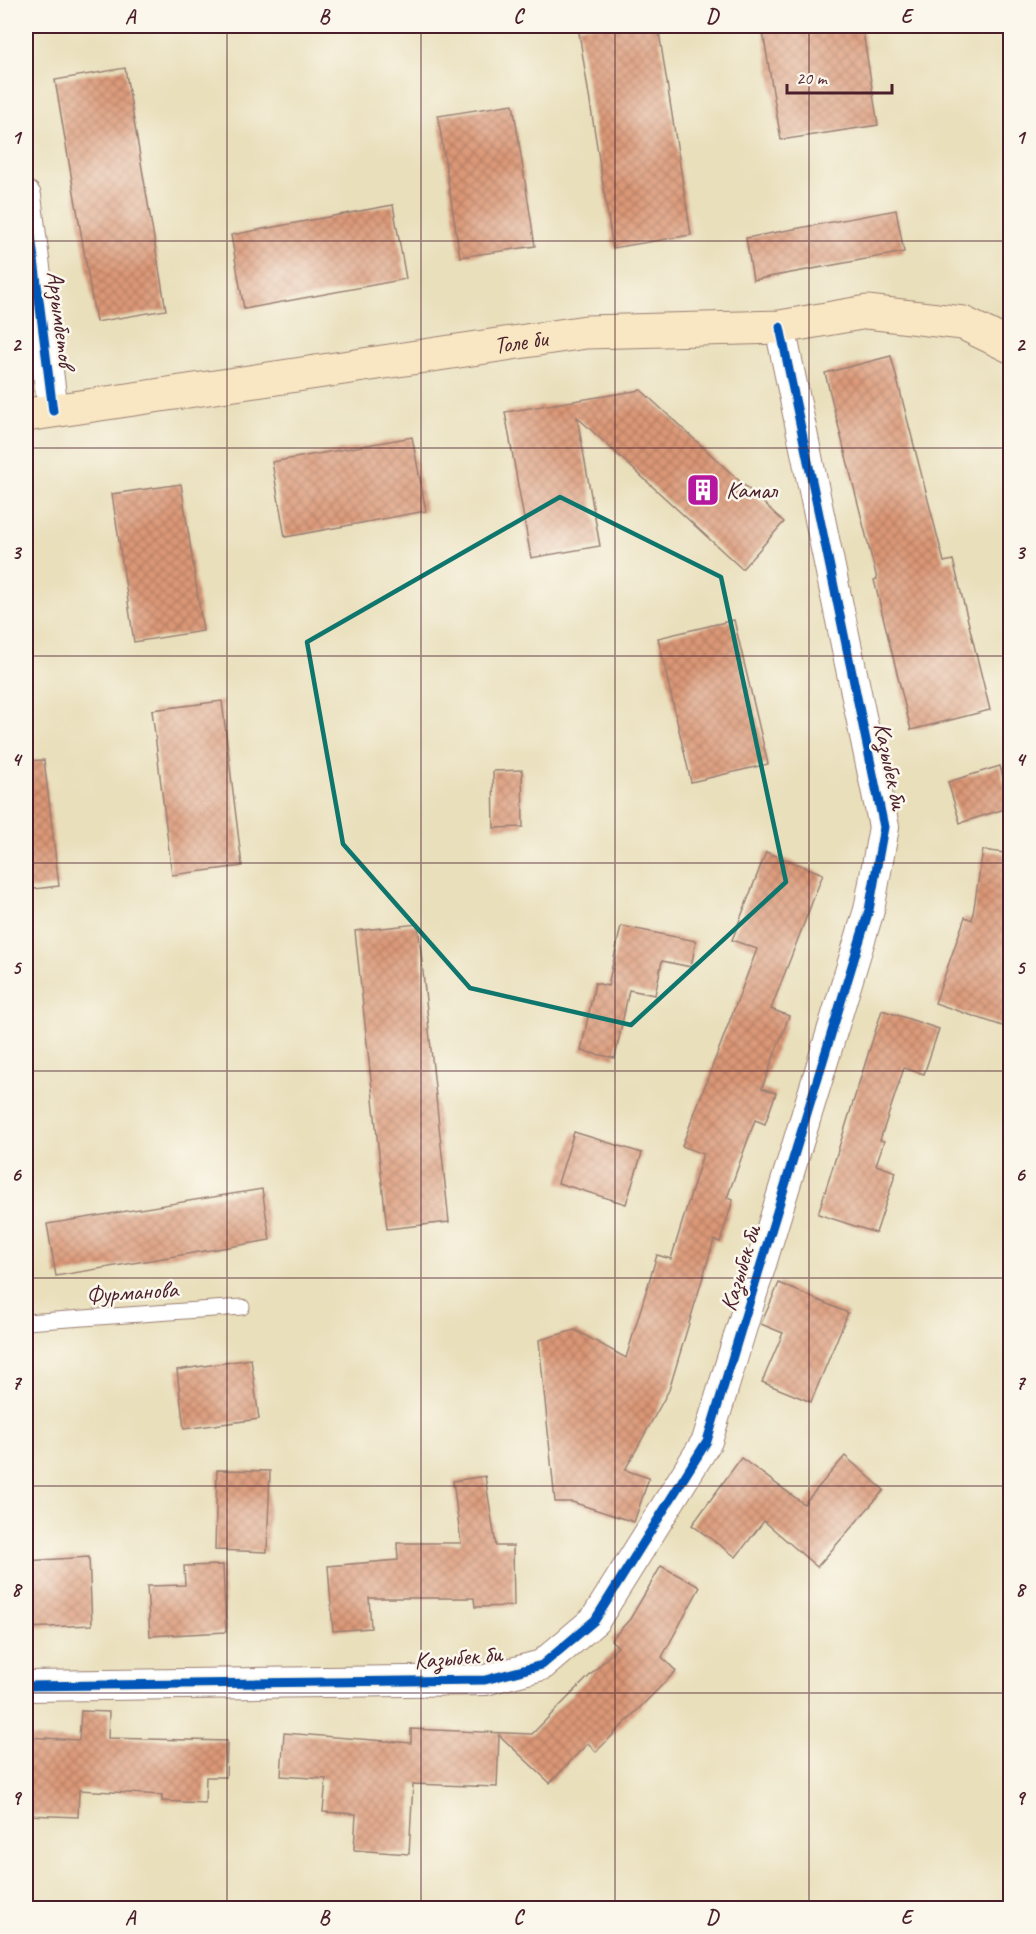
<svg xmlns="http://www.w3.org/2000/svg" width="1036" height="1934" font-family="Caveat,sans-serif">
  <defs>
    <pattern id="building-cross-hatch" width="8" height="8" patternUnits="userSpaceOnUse" patternTransform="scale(1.5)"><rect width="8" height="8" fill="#db9877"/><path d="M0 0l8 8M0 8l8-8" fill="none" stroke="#b47b62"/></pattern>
  </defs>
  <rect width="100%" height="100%" fill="#fbf7ec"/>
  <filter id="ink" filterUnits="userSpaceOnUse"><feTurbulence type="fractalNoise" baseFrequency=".0167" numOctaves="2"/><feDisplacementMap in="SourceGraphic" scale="12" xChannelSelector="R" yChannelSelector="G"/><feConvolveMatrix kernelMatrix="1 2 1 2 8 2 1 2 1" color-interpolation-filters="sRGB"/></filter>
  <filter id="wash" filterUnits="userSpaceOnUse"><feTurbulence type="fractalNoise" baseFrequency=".008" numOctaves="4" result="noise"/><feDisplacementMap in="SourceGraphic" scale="24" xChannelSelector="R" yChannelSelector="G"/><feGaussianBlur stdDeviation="1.35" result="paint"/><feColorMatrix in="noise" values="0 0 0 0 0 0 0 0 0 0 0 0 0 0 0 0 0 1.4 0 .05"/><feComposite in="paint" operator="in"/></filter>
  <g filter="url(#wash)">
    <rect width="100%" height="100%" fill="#e9dfbb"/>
    <g id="blocks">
      <g fill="url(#building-cross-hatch)">
        <path d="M 578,26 L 658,26 L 691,235 L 613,248 Z"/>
        <path d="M 762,26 L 862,26 L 878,125 L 781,140 Z"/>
        <path d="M 125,68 L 166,310 L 96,322 L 55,80 Z"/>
        <path d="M 513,104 L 535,246 L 460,257 L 438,116 Z"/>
        <path d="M 393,205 L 406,279 L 244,309 L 231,235 Z"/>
        <path d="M 896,210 L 904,252 L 753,280 L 746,238 Z"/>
        <path d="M 891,356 L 944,562 L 953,560 L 990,710 L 911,730 L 874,580 L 877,579 L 825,373 Z"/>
        <path d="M 641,390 L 784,522 L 742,569 L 577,417 L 600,546 L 531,558 L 505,412 Z"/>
        <path d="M 412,437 L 426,511 L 285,537 L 272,462 Z"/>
        <path d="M 181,484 L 203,631 L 134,642 L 112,494 Z"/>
        <path d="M 734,620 L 768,764 L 691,782 L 658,638 Z"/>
        <path d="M 222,701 L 242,866 L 172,875 L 152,710 Z"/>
        <path d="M 44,760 L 59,886 L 26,890 L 26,761 Z"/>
        <path d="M 1000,766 L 1011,807 L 960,823 L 948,782 Z"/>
        <path d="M 522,770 L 523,827 L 494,828 L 493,771 Z"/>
        <path d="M 983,850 L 1011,854 L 1011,1029 L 935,1003 L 965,917 L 972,920 Z"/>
        <path d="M 766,852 L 823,874 L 771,1009 L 789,1016 L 762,1088 L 776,1093 L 765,1124 L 755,1120 L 727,1198 L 733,1200 L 720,1242 L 714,1240 L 669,1390 L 625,1470 L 649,1478 L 634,1522 L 572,1502 L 555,1502 L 539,1340 L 575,1330 L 626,1358 L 657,1255 L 671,1259 L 703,1154 L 682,1146 L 757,949 L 732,940 Z"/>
        <path d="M 418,924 L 449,1222 L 387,1229 L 355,931 Z"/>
        <path d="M 621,926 L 696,941 L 691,967 L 662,961 L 655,995 L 629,990 L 615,1058 L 581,1051 L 595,983 L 608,986 Z"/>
        <path d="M 882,1010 L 939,1029 L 924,1074 L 904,1068 L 880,1140 L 884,1141 L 876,1165 L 896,1172 L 876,1233 L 818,1214 Z"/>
        <path d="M 574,1132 L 642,1153 L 626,1204 L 558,1183 Z"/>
        <path d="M 262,1189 L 270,1240 L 56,1276 L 47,1224 Z"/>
        <path d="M 779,1283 L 848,1313 L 811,1402 L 762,1382 L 783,1333 L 761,1324 Z"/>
        <path d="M 251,1359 L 259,1419 L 184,1429 L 177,1370 Z"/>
        <path d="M 845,1456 L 884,1490 L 817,1567 L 764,1521 L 736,1557 L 692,1525 L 741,1458 L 804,1504 Z"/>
        <path d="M 217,1470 L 270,1471 L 267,1552 L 215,1550 Z"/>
        <path d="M 485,1476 L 496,1546 L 513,1546 L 514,1606 L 475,1607 L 474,1598 L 369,1598 L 371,1628 L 333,1631 L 328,1566 L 398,1560 L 397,1543 L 461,1543 L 453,1481 Z"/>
        <path d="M 89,1557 L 92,1625 L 26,1628 L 26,1561 Z"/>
        <path d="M 223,1565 L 226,1632 L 150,1636 L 147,1586 L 185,1585 L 184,1566 Z"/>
        <path d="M 661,1566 L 700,1587 L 662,1657 L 676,1671 L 596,1752 L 588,1743 L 550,1783 L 499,1735 L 497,1787 L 413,1784 L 409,1854 L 354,1850 L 356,1814 L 323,1812 L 326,1779 L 281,1776 L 284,1733 L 411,1743 L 411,1729 L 532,1734 L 618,1647 L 611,1640 L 630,1619 Z"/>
        <path d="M 81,1711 L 109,1712 L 108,1738 L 227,1741 L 226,1777 L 206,1777 L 205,1803 L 162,1801 L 162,1795 L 79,1790 L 78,1817 L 26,1815 L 26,1737 L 79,1740 Z"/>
      </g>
    </g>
  </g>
  <g filter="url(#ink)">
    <use href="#blocks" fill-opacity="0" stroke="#9a7f73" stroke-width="1.5"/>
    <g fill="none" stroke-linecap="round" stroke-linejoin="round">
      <defs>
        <path id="service" d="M 26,1322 L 242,1307"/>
        <g id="minor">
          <path d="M 26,196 L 53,411"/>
          <path d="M 26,1686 L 485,1680 L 542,1665 L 595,1620 L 707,1441 L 869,910 L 884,827 L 780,327"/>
        </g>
        <g id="secondary">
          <path id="s1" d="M 26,415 L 586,332 L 780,327 L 867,312 L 963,323 L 1010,346"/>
        </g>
      </defs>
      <use href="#service" stroke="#9a7f73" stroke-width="17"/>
      <use href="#minor" stroke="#9a7f73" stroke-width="32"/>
      <use href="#secondary" stroke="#9a7f73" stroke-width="35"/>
      <use href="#service" stroke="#fff" stroke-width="15"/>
      <use href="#minor" stroke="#fff" stroke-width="30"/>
      <use href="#secondary" stroke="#f9e7c3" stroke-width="33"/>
      <defs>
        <g id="cycleway">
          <path d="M 26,196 L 53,411"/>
          <path d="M 26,1686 L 485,1680 L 542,1665 L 595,1620 L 707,1441 L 869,910 L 884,827 L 780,327"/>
        </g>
      </defs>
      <use href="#cycleway" stroke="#fbf7ec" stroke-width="13"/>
      <use href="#cycleway" stroke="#0057b8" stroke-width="9"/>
    </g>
  </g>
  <path fill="none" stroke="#0f766e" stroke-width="4.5" stroke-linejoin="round" d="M 560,497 L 721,577 L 786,882 L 631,1025 L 470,988 L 343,844 L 307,642 Z"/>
  <path fill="none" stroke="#4a1f2b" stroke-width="1.5" stroke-opacity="0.55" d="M 227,26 L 227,1908M 421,26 L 421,1908M 615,26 L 615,1908M 809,26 L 809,1908M 26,241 L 1010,241M 26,448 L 1010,448M 26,656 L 1010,656M 26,863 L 1010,863M 26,1071 L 1010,1071M 26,1278 L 1010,1278M 26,1486 L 1010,1486M 26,1693 L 1010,1693"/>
  <defs>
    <symbol id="building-square" viewBox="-11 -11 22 22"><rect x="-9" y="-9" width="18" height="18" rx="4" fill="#b5179e" stroke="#fbf7ec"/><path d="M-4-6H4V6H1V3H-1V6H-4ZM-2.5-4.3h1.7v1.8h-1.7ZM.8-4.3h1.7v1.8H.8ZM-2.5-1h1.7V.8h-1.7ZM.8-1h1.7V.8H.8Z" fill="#fff"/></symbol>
  </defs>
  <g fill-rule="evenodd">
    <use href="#building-square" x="684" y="471" width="38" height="38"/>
  </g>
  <g text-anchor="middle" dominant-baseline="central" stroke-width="5" stroke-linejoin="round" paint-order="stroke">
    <g font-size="24" fill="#4a1f2b" stroke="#fbf7ec">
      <text transform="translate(61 319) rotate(83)">Арзымбетов</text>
      <text stroke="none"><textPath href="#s1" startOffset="500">Толе би</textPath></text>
      <text transform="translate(891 766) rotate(78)">Казыбек би</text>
      <text transform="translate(740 1268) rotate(-73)">Казыбек би</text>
      <text transform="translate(132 1292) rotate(-4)">Фурманова</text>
      <text transform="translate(458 1657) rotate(-5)">Казыбек би</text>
    </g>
    <g font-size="24" fill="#4a1f2b" stroke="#fbf7ec" text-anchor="start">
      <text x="726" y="490">Камал</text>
    </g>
  </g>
  <rect width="1036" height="1934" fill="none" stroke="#fbf7ec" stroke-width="66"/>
  <path d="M787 84v9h105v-9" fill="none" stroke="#4a1f2b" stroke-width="3"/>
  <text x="796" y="84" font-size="18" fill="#4a1f2b" stroke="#fbf7ec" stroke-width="4.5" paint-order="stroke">20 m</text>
  <rect x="33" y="33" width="970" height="1868" fill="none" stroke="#4a1f2b" stroke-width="2"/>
  <g font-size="20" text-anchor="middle" font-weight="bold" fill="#4a1f2b">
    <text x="130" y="23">A</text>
    <text x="324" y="23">B</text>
    <text x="518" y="23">C</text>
    <text x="712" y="23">D</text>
    <text x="906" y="23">E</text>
    <text x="16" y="144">1</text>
    <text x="1020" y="144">1</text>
    <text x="16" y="351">2</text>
    <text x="1020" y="351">2</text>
    <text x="16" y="559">3</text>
    <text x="1020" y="559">3</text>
    <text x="16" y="766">4</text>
    <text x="1020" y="766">4</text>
    <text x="16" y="974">5</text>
    <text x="1020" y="974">5</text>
    <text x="16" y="1181">6</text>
    <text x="1020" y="1181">6</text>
    <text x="16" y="1389">7</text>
    <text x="1020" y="1389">7</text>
    <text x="16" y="1596">8</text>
    <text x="1020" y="1596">8</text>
    <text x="16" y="1804">9</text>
    <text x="1020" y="1804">9</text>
    <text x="130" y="1924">A</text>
    <text x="324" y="1924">B</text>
    <text x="518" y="1924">C</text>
    <text x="712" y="1924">D</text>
    <text x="906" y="1924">E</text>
  </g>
</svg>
